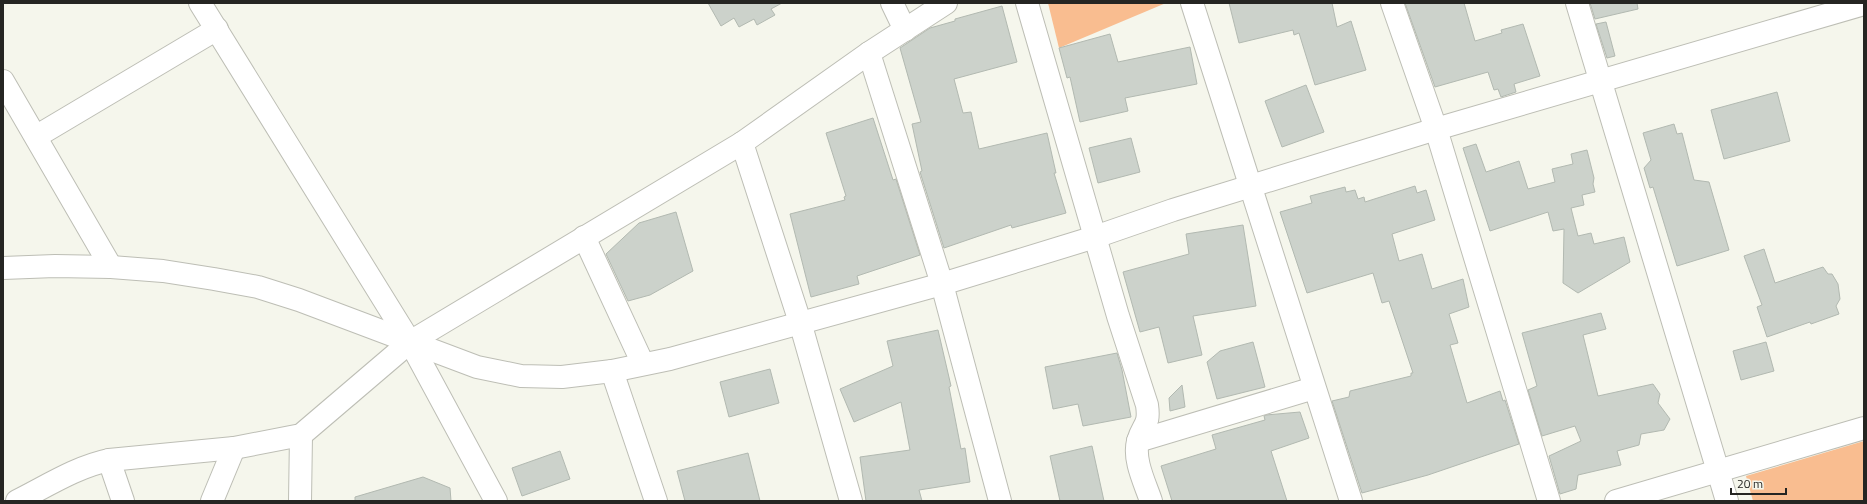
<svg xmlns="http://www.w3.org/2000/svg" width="1867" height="504" font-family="'Titillium Web',sans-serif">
  <rect width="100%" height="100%" fill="#f5f6ec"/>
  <g fill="#f9bd90">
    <path d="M 1048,3 L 1166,3 L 1059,48 Z"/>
    <path d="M 1864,441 L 1864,501 L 1753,501 L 1746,476 Z"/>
  </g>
  <g fill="#ccd2cb" stroke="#b2b9b1">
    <path d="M 708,3 L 782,3 L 771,9 L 775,15 L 757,25 L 754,19 L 739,27 L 734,18 L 721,26 Z"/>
    <path d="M 1229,3 L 1332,3 L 1337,27 L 1351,21 L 1366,70 L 1315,85 L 1299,33 L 1294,35 L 1293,30 L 1239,43 Z"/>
    <path d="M 1405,3 L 1464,3 L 1475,41 L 1502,33 L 1501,30 L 1523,24 L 1540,76 L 1514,84 L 1516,92 L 1501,97 L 1498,89 L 1494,90 L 1488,72 L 1435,87 Z"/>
    <path d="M 1590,3 L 1637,3 L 1638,9 L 1595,19 Z"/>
    <path d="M 1002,6 L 1017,62 L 954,79 L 963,113 L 971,112 L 979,149 L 1047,133 L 1056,173 L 1054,173 L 1066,213 L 1012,228 L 1011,225 L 944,248 L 920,172 L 922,171 L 912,124 L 921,122 L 900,48 L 930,28 L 955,21 L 955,19 Z"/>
    <path d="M 1606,22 L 1615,56 L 1607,58 L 1596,24 Z"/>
    <path d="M 1110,34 L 1118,62 L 1190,47 L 1197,84 L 1125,98 L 1128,111 L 1080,122 L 1070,77 L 1067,78 L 1059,48 Z"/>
    <path d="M 1306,85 L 1324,132 L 1282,147 L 1265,101 Z"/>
    <path d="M 1777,92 L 1790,141 L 1724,159 L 1711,110 Z"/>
    <path d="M 873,118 L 893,180 L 896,179 L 920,255 L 857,276 L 859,284 L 811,297 L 790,214 L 845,200 L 844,197 L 846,196 L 826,133 Z"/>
    <path d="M 1674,124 L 1677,134 L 1682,133 L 1694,180 L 1709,182 L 1729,250 L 1677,266 L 1653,187 L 1650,188 L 1644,168 L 1651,160 L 1643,133 Z"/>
    <path d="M 1131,138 L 1140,172 L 1098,183 L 1089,148 Z"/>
    <path d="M 1476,144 L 1486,172 L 1519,161 L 1528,189 L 1555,182 L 1552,169 L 1573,164 L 1571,154 L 1587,150 L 1594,178 L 1593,184 L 1595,192 L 1582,195 L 1584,205 L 1571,208 L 1578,236 L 1591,233 L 1594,244 L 1624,237 L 1630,262 L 1578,293 L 1563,283 L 1564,229 L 1553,231 L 1548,212 L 1490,231 L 1463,148 Z"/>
    <path d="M 1415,186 L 1417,193 L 1426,190 L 1435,220 L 1392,234 L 1399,261 L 1422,254 L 1432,289 L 1463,279 L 1469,307 L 1449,314 L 1458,343 L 1450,345 L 1467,403 L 1500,391 L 1503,401 L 1505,400 L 1519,444 L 1428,475 L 1362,493 L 1332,401 L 1349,397 L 1350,391 L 1411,376 L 1411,373 L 1413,373 L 1389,301 L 1382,303 L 1373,273 L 1307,293 L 1280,212 L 1312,203 L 1310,196 L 1345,187 L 1346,192 L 1355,190 L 1358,199 L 1364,197 L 1365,202 Z"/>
    <path d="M 676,212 L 693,271 L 650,295 L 628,301 L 606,254 L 639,223 Z"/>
    <path d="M 1243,225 L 1256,306 L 1193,316 L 1202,355 L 1168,363 L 1159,327 L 1140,332 L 1123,272 L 1189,254 L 1186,234 Z"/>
    <path d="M 1764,249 L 1775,283 L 1823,267 L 1828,274 L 1832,274 L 1838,284 L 1840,299 L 1836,306 L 1839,314 L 1811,324 L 1810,322 L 1767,337 L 1757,307 L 1762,305 L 1744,256 Z"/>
    <path d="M 1601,313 L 1606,329 L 1583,335 L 1598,396 L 1653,384 L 1660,394 L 1658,403 L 1670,419 L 1664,430 L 1641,434 L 1639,445 L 1617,451 L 1621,465 L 1578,475 L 1576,489 L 1560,494 L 1549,456 L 1581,441 L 1575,426 L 1542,436 L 1528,390 L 1537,386 L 1522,333 Z"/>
    <path d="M 938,330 L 951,386 L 949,387 L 961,449 L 965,448 L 970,482 L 919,490 L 922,501 L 866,501 L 860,457 L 910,450 L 901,402 L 854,422 L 840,389 L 893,366 L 887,341 Z"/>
    <path d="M 1253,342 L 1265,387 L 1217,399 L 1207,362 L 1220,351 Z"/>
    <path d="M 1766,342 L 1774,371 L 1741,380 L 1733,351 Z"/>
    <path d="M 1117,353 L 1122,370 L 1131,417 L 1083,426 L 1078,404 L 1053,409 L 1045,367 Z"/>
    <path d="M 770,369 L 779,403 L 729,417 L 720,382 Z"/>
    <path d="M 1182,385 L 1185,407 L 1170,411 L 1169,398 Z"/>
    <path d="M 1300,412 L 1309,438 L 1271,451 L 1287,501 L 1172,501 L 1161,466 L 1216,449 L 1212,435 L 1265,420 L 1264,416 L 1266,415 Z"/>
    <path d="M 1092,446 L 1104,501 L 1060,501 L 1050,456 Z"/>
    <path d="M 560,451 L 570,479 L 522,496 L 512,468 Z"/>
    <path d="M 748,453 L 760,501 L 685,501 L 677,471 Z"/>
    <path d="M 423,477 L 450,488 L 451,501 L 355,501 L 355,497 Z"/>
  </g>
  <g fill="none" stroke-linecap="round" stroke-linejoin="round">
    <defs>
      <g id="street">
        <path d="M 200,3 L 410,342 L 496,501"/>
        <path d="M 892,3 L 905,30"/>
        <path d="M 1027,3 L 1118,316 L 1147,405 C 1150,426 1143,424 1138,441 C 1133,460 1145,483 1151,501"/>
        <path d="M 1192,3 L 1351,501"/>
        <path d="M 1392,3 L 1436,129 L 1549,501"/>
        <path d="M 1577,3 L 1727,501"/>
        <path d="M 869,53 L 942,284 L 1000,501"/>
        <path d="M 3,81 L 111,267"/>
        <path d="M 37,136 L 217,29"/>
        <path d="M 742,143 L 800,322 L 851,501"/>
        <path d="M 584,237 L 643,364"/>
        <path d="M 612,371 L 656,501"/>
        <path d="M 1138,441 L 1314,388"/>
        <path d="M 109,460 L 123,501"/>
        <path d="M 17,501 C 47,486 76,467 109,460 L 234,448 L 301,435 L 410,342 L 742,143 L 869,53 L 946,3"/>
        <path d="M 212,501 L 234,448"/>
        <path d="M 300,501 L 301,435"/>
        <path d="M 1616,501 L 1864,428"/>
      </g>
      <path id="secondary" d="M 3,268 L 55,266 L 111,267 L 163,271 L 214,279 L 258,287 L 299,300 L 477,367 L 521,376 L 562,377 L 612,371 L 670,359 L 942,284 L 1095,237 L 1173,210 L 1436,129 L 1864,4"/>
    </defs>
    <use href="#street" stroke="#bdbeb5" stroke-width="24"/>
    <use href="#secondary" stroke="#bdbeb5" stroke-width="24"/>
    <use href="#street" stroke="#fff" stroke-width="22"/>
    <use href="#secondary" stroke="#fff" stroke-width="22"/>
  </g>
  <rect width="1867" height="504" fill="none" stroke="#252522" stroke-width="8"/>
  <path d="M1731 488v6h55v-6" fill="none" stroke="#252522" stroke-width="2"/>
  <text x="1737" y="488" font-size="12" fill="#252522" stroke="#f5f6ec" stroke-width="3" paint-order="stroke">20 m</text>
</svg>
